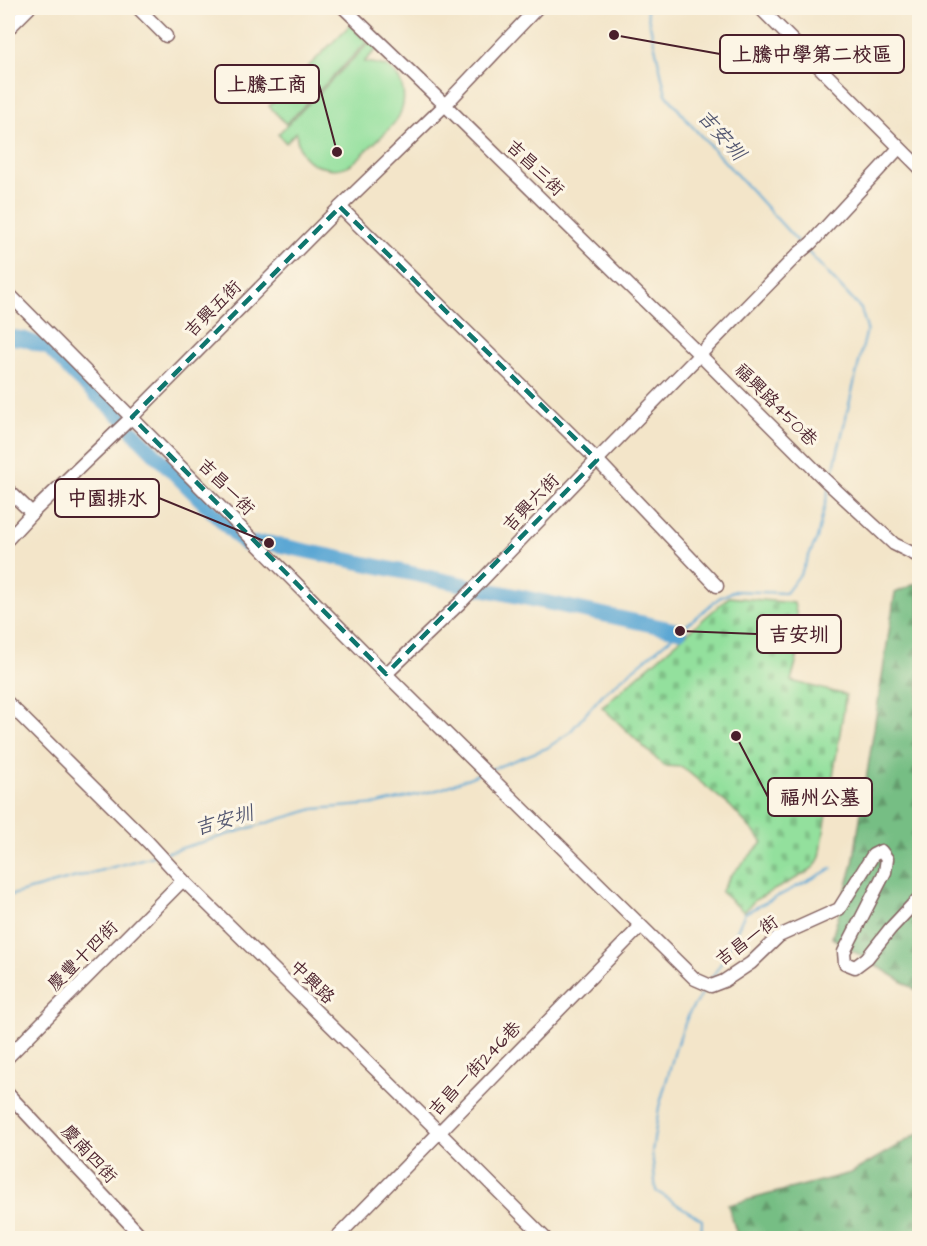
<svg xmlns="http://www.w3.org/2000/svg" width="927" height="1246" font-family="'Architects Daughter','LXGW WenKai TC',sans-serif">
  <defs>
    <pattern id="forest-firs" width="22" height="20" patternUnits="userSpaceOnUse" patternTransform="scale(1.5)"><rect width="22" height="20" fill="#76be84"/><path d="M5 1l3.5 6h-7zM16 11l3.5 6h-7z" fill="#639a6c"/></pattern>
    <pattern id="cemetery-stones" width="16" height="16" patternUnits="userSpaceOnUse" patternTransform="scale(1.5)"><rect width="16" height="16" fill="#93e09d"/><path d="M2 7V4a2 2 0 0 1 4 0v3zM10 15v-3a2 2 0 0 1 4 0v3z" fill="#80c087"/></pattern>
  </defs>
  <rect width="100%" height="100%" fill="#fcf5e5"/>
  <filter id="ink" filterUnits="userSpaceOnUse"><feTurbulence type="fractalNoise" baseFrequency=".0167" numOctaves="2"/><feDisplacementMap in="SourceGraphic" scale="12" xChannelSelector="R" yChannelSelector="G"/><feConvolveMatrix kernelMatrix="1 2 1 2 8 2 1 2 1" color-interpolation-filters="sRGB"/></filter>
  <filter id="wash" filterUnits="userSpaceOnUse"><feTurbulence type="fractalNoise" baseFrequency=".008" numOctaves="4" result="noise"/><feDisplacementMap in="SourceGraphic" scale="24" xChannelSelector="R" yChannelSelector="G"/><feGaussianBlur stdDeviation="1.35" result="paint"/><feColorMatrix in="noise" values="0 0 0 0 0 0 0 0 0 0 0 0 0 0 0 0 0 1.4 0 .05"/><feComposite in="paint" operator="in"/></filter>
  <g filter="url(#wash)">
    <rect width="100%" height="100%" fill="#f3e5c9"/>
    <g fill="url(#forest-firs)" stroke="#606e58" stroke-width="1.5">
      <path d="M 919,582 L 919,992 L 832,938 L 853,864 L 895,593 Z"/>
      <path d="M 919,1133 L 919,1238 L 738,1238 L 728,1205 L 851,1173 Z"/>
    </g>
    <path fill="url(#cemetery-stones)" stroke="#6e8064" stroke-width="1.5" d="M 729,597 L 794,603 L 802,640 L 791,681 L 846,695 L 820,857 L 815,866 L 806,873 L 755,900 L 744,912 L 721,892 L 731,875 L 763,842 L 731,807 L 682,767 L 664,766 L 602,707 Z"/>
    <g fill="#93e09d" stroke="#6e8064" stroke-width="1.5">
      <path d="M 350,25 L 367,42 L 286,124 L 269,106 Z"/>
      <path d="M 373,39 L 380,46 L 364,62 C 373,63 383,64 390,69 C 405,80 407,101 399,116 C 392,129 378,139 367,150 C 363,154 358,159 353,163 C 339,173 313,169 303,155 C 298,148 297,140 296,132 L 286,143 L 278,134 Z"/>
    </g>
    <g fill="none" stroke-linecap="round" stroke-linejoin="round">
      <g stroke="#5ca7d4" stroke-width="2">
        <path d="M 646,8 L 666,94 L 691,125 L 801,245"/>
        <path d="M 807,251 L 861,309 L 867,329 L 831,480"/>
        <path d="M 489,770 L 547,748 L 569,733 L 602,695 L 719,598 L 734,591 L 786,593 L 801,573 L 817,538 L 829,488"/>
        <path d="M 165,853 L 314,809 L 378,804 L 441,789 L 481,773"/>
        <path d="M 8,896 L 153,856"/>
        <path d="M 709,982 L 723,960 L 745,913 L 833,868"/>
        <path d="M 701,1238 L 702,1220 L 656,1191 L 652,1152 L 659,1107 L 676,1047 L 689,1013 L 705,989"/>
      </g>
      <g stroke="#5ca7d4" stroke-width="15">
        <path d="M 8,337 L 24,339 L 49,348 L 75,376 L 121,417"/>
        <path d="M 133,432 L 245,544 L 269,543 L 680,631"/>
      </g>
    </g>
  </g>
  <g filter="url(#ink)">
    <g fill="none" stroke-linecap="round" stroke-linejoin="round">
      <defs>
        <g id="minor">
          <path d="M 138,8 L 166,36"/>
          <path d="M 344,8 L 445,105 L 700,355 L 825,480 L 894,544 L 920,557"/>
          <path d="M 760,8 L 920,168"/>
          <path d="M 8,29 L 29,8"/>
          <path d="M 340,207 L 597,460 L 717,586"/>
          <path d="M 8,293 L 386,674 L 695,979 L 711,986 L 724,981 L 751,963 L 779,936 L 839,909 L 873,855 L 881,851 L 887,859 L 885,872 L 844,952 L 845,963 L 855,967 L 867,958 L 890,929 L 920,897"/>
          <path d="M 8,490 L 32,513"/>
          <path d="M 8,539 L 32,513 L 132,417 L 340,207 L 445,105 L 537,8"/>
          <path d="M 386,674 L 462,601 L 597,460 L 799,253 L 811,243 L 899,148"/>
          <path d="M 8,703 L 148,842 L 183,880 L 439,1132 L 545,1238"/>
          <path d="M 8,1057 L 183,880"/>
          <path d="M 8,1094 L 143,1238"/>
          <path d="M 336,1238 L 641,926"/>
        </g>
      </defs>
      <use href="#minor" stroke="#856462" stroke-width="15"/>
      <use href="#minor" stroke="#fff" stroke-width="12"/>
    </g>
  </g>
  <path fill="none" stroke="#0f766e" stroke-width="4.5" stroke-dasharray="12 8" stroke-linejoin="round" d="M 340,207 L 597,460 L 386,674 L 132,417 Z"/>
  <g text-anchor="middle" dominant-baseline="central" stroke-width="6" stroke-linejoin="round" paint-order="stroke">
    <g font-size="18" fill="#4a1f2b" stroke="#fcf5e5">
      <text transform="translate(535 168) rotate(44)">吉昌三街</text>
      <text transform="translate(213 309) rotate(-45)">吉興五街</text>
      <text transform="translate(776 405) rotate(45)">福興路450巷</text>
      <text transform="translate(226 487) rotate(45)">吉昌一街</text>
      <text transform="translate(531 503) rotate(-46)">吉興六街</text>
      <text transform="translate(747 941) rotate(-36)">吉昌一街</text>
      <text transform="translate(83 956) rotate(-45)">慶豐十四街</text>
      <text transform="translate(312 982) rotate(44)">中興路</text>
      <text transform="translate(475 1069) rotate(-46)">吉昌一街246巷</text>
      <text transform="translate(89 1154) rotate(47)">慶南四街</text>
    </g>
    <g font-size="20" font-style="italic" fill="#51556f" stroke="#fcf5e5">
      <text transform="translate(721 135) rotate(48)">吉安圳</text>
      <text transform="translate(224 821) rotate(-16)">吉安圳</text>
    </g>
  </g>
  <path fill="none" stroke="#4a1f2b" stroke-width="2" d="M614 35L720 54M337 152L319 84M269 543L159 498M680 631L757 634M736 736L768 797"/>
  <g fill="#4a1f2b" stroke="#fcf5e5" stroke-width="2">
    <circle cx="614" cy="35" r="6"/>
    <circle cx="337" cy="152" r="6"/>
    <circle cx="269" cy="543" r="6"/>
    <circle cx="680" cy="631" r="6"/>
    <circle cx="736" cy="736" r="6"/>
  </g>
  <g fill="#fcf5e5" stroke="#4a1f2b" stroke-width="2">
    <rect x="720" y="35" width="184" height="38" rx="6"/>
    <rect x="215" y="65" width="104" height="38" rx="6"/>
    <rect x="55" y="479" width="104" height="38" rx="6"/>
    <rect x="757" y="615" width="84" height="38" rx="6"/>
    <rect x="768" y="778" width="104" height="38" rx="6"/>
  </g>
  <g font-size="20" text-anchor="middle" font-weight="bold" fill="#4a1f2b">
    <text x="812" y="61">上騰中學第二校區</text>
    <text x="267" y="91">上騰工商</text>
    <text x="107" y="505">中園排水</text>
    <text x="799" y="641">吉安圳</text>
    <text x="820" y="804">福州公墓</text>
  </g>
  <rect width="927" height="1246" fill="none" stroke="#fcf5e5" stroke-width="30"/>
</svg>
